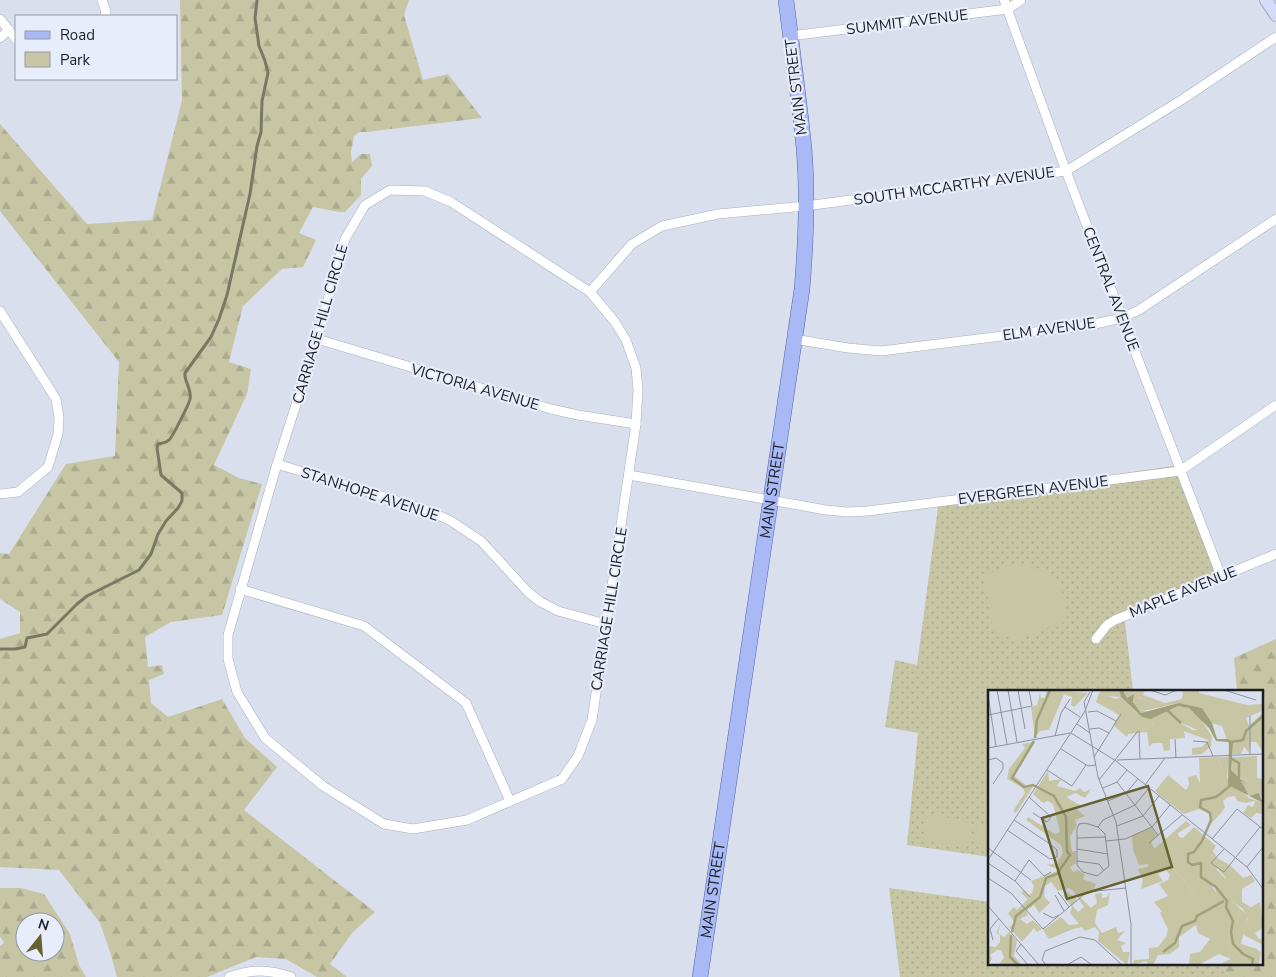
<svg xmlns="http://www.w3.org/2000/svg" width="1276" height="977" font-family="'Nunito Sans',sans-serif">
  <defs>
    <pattern id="green-dots" width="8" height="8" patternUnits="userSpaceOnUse" patternTransform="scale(1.25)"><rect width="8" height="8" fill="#c6c6a5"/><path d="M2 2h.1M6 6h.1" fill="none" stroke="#aaaa8e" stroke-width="1.8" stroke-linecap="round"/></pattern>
    <pattern id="forest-firs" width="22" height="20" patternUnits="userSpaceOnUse" patternTransform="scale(1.25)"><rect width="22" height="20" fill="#c6c6a5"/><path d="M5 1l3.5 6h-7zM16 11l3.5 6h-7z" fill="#aaaa8e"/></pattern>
  </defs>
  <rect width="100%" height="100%" fill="#dadfee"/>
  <g fill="url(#green-dots)">
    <path d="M 1180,465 L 1218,573 L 1124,614 L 1133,691 L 990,691 L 990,857 L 907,845 L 918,733 L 885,727 L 895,660 L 917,665 L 939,500 Z"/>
    <path d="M 889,888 L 990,902 L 990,963 L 1220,963 L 1229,977 L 900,977 Z"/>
  </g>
  <g fill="url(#forest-firs)" fill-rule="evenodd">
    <path d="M 180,0 L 409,0 L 404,15 L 423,80 L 448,74 L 482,118 L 366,132 L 359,132 L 354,136 L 351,152 L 352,162 L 361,154 L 370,154 L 372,166 L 361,179 L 361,195 L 345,212 L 339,212 L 313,207 L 299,233 L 316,240 L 303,267 L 282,269 L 243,306 L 229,362 L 251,369 L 247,394 L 214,465 L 239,478 L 262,484 L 222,615 L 171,622 L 145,637 L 148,667 L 162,665 L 164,674 L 149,680 L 151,703 L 168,717 L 222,699 L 245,738 L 277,767 L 244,810 L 375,912 L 352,933 L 330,964 L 347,977 L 317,977 L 286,959 L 256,957 L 207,977 L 117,977 L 111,955 L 100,923 L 59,870 L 0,867 L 0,639 L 20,633 L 20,612 L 0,599 L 0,553 L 9,554 L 66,464 L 115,456 L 119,362 L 0,211 L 0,124 L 87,224 L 152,220 L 182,100 Z"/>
    <path d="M 1276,639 L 1276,977 L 1229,977 L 1220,963 L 1262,963 L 1262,691 L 1237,691 L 1234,658 Z"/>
    <path d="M 0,888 L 21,888 L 44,894 L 70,934 L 79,965 L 86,977 L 0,977 L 0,946 L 4,943 L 0,936 ZM 25,922 L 55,922 L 55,952 L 25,952 Z"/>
  </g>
  <g fill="#c6c6a5">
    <path d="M 1019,564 C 1054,569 1067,586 1066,621 L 1015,640 L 1004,635 L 993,628 L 984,576 L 1004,566 Z"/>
    <path d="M 930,815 L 968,821 L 971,825 L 968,844 L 964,846 L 926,841 L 924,837 L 926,818 Z"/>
    <path d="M 977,826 L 990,828 L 990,847 L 974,845 Z"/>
  </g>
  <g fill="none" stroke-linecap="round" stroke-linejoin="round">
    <path stroke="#787961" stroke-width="3" d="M 0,649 L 15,649 L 25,647 L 27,638 L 47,634 L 77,604 L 87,596 L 139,570 L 151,554 L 158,534 L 166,521 L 178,508 L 182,501 L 182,493 L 161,475 L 157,448 L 158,444 C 163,443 166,443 169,440 C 172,438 190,402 190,399 C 192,389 184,382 185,373 L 211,337 L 219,319 L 227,295 L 250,194 L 257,146 L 261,132 L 262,101 L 268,73 L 265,61 L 259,46 L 255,18 L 257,0"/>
    <defs>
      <g id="street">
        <path d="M 102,0 L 106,12 L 105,16"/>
        <path d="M 1004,0 L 1066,171 L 1221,576"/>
        <path d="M 0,19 L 16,39"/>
        <path d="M 790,36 L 1008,9 L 1021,0"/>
        <path d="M 0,38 L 9,30"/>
        <path d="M 390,190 L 425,191 L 451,202 L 590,292 L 615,322 L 626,340 L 636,368 L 638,389 L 636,424 L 592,720 L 578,756 L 562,779 L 467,820 L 413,829 L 384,824 L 323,786 L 265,738 L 237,692 L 228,659 L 228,635 L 277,464 L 317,339 L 345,239 L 365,205 Z"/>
        <path d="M 590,292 L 632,244 L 662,226 L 718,214 L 806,206 L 1066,171 L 1183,99 L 1276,37"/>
        <path d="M 0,311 L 56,399 L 59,418 L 58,434 L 48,467 L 18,492 L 0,494"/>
        <path d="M 317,339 L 551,409 L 578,415 L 636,424"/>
        <path d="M 794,339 L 848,348 L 881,351 L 1090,325 L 1122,318 L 1139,310 L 1276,219"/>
        <path d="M 277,464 L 427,510 L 451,521 L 481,541 L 528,592 L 539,601 L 558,611 L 606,624"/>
        <path d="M 629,475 L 826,510 L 847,512 L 868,511 L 1180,471 L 1276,405"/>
        <path d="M 240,589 L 364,626 L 466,703 L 510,801"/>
        <path d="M 1096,639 L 1107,625 L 1115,620 L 1276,554"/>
        <path d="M 229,977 C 252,969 268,969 291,977"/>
      </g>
      <path id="secondary" d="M 1266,0 L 1276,15"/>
      <g id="primary">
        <path id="s1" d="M 700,977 L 802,289 C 806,242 808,195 804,148 C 799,99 792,49 786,0"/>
      </g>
    </defs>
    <use href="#street" stroke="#a8adba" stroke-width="10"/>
    <use href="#secondary" stroke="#a8adba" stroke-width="14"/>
    <use href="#primary" stroke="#5364a7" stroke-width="16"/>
    <use href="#street" stroke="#fff" stroke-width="9"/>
    <use href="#secondary" stroke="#d4dcfa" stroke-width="12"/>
    <use href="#primary" stroke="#a9b9f5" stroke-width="15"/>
  </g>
  <g text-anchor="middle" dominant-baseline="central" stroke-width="4.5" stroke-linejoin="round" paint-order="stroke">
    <g font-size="15" fill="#1c1e23" stroke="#e8edfb">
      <text transform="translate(907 22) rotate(-7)">SUMMIT AVENUE</text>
      <text transform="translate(796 87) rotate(-97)">MAIN STREET</text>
      <text transform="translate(954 186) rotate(-8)">SOUTH MCCARTHY AVENUE</text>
      <text transform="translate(1111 289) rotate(69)">CENTRAL AVENUE</text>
      <text transform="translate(320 324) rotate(-74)">CARRIAGE HILL CIRCLE</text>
      <text transform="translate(1049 329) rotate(-8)">ELM AVENUE</text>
      <text transform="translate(475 387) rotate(16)">VICTORIA AVENUE</text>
      <text stroke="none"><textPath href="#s1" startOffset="492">MAIN STREET</textPath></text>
      <text transform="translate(1033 490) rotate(-7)">EVERGREEN AVENUE</text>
      <text transform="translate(370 494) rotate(18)">STANHOPE AVENUE</text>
      <text transform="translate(1183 592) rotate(-22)">MAPLE AVENUE</text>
      <text transform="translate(609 609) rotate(-81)">CARRIAGE HILL CIRCLE</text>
      <text stroke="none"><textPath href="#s1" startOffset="88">MAIN STREET</textPath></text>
    </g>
  </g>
  <g transform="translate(988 690)">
    <rect width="275" height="275" fill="#dadfee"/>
    <path d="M 163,137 L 169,145 L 163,151 L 173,173 L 185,179 L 205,201 L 175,223 L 166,212 L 180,206 L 171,194 L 180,190 L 182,185 L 178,180 L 170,184 L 175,191 L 153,199 L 155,190 L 150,179 L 160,177 L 160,174 L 151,175 L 145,160 L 144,146 Z" fill="#c6c6a5"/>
    <path d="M 59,0 L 100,3 L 86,17 L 83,15 L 84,7 L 76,4 L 61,40 L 52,41 L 47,47 L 43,17 L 49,15 L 52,3 L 53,8 L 57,8 ZM 135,0 L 157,0 L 155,5 L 177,13 L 194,9 L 195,0 L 211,0 L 211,3 L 259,15 L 275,14 L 274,21 L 258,28 L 261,36 L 275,22 L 275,62 L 268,52 L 263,52 L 261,63 L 256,57 L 253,64 L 244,64 L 234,36 L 224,33 L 214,18 L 191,13 L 169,18 L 165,13 L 150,7 L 153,21 L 160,21 L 153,23 L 146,14 L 145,5 L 139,8 ZM 111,3 L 128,9 L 133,7 L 149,23 L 162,26 L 165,35 L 181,43 L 191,32 L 204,40 L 214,40 L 224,46 L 223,56 L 214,64 L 204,65 L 204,58 L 214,57 L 220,50 L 196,41 L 197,48 L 182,49 L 182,60 L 176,61 L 174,53 L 165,53 L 161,57 L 159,42 L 140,44 L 139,47 L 125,35 L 131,25 L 108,12 ZM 47,52 L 26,86 L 39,96 L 46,95 L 28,123 L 25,121 L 37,103 L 35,98 L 19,89 L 21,79 L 37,58 L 34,54 ZM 269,66 L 269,88 L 275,89 L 275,108 L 256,88 L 249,67 ZM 230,67 L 241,67 L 239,88 L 261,108 L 275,113 L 275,124 L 268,123 L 263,128 L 255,123 L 260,115 L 265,117 L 267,111 L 258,113 L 249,111 L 247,106 L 240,107 L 235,111 L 237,117 L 233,123 L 223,134 L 221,123 L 211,119 L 196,124 L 176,109 L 186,101 L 176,90 L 180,85 L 198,100 L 201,95 L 200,87 L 208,85 L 212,93 L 230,90 L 234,79 ZM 60,81 L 61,91 L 73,89 L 69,96 L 87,101 L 92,98 L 96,102 L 103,99 L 97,108 L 88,103 L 78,107 L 92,115 L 88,119 L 97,126 L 87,130 L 89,135 L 82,147 L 84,161 L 88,161 L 88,173 L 82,177 L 85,182 L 90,180 L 97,184 L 95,189 L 108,194 L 106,199 L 109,202 L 100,201 L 92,207 L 103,218 L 109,213 L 107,204 L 114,203 L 114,208 L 119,207 L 122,202 L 120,215 L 109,220 L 107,233 L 114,243 L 128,237 L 130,243 L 137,241 L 129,250 L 138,253 L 133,256 L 135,262 L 142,262 L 139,275 L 110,251 L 111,242 L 107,237 L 97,241 L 94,237 L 85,239 L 61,249 L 55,240 L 73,227 L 81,235 L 91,234 L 82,223 L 84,217 L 76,207 L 77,201 L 87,207 L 89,211 L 84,215 L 90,222 L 96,217 L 86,202 L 81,198 L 70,201 L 63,192 L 57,196 L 56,206 L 62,213 L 51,223 L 46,215 L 38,221 L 40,225 L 32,229 L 39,234 L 45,230 L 54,239 L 49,242 L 46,238 L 34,252 L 21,237 L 27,233 L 20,223 L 26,217 L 29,220 L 40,209 L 33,203 L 36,200 L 41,205 L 44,203 L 46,196 L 43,191 L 72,180 L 59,175 L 69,173 L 75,163 L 73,155 L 38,130 L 40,127 L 67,144 L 72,142 L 65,114 L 60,111 L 55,113 L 45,104 ZM 198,131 L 203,135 L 190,143 L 191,147 L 195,148 L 206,137 L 228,156 L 225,161 L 229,168 L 242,175 L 255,188 L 263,185 L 267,191 L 254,199 L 254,212 L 263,217 L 272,212 L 275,238 L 267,243 L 271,249 L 275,248 L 275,255 L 256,245 L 255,238 L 260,229 L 255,219 L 245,212 L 237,187 L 229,178 L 222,193 L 242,223 L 240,250 L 244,259 L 256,268 L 261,266 L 266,275 L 230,275 L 243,269 L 231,264 L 210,275 L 201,275 L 202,264 L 212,262 L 222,249 L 210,243 L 208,235 L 191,247 L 191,257 L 182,264 L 170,265 L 165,275 L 160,275 L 158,271 L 145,275 L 146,270 L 161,269 L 161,258 L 170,257 L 178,247 L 180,239 L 172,223 L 205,201 L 185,179 L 173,174 L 166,159 ZM 13,233 L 10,243 L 16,247 L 21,242 L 29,251 L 26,266 L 34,275 L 11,275 L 16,267 L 13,260 L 9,260 L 2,265 L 4,269 L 0,275 L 0,256 L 8,257 L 12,252 L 12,245 L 8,243 Z" fill="#c6c6a5"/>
    <path d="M 115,0 L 131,0 L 133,7 L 116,6 L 111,3 ZM 149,7 L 166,13 L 169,18 L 153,21 L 147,12 ZM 190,16 L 201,18 L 210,25 L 224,46 L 191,32 L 181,43 L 175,44 L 165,35 L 163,29 ZM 243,67 L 249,67 L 256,88 L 271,103 L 263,107 L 254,97 L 254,89 L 243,80 ZM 214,147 L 220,154 L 220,160 L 209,162 L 205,166 L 199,153 ZM 215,165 L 245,197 L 245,212 L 260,226 L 253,254 L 269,259 L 273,263 L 271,273 L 275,275 L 266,275 L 261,266 L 256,268 L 244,259 L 240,250 L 242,223 L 231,211 L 227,198 L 203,183 L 205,172 Z" fill="#c6c6a5"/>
    <path d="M 230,67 L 234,79 L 232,95 L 216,100 L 212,93 L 211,68 ZM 176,90 L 187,101 L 176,109 L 167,101 Z" fill="#c6c6a5"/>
    <path d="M 191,192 L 199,202 L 184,212 L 180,204 L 184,202 L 180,199 Z" fill="#c6c6a5"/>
    <path d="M 131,0 L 135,0 L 139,8 L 146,4 L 145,12 L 153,23 L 191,13 L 214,18 L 224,33 L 229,49 L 240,49 L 245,52 L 243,80 L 258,94 L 253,91 L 261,106 L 271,103 L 275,113 L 240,95 L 241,52 L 228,51 L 221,38 L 201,18 L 190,16 L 163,29 L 154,27 L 133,7 Z" fill="#a0a07b"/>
    <path fill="none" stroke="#a0a07b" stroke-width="2.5" d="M 179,20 L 193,33M 47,48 L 49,30 L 62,0M 243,52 L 255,50 L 258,41 L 275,26M 242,68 L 251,73 L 251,88M 243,95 L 228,107 L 213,110 L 212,117 L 222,123 L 223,130 L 214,151 L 206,162 L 200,164 L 200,172 L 204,175 L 213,173 L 213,187 L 228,197 L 239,211 L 238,217 L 245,231 L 243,242 L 245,254 L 255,264 L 265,269 L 264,275M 24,242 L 28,226 L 52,207 L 58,188 L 69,184 L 82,165 L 79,161 L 78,127 L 66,106 L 45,95 L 36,97 L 24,88 L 46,51M 23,245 L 22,267 L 30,275M 175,262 L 187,253 L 194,236 L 207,231 L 209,226 L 236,211"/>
    <path fill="none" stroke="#8e929d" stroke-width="1" d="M 9,0 L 19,54M 20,0 L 29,52M 30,0 L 37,39M 162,0 L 177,5 L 189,0M 236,0 L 268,10M 102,2 L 96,12 L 110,87 L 128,132 L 143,234 L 143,275M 0,6 L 8,56M 77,17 L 92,27M 100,22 L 109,21 L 128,31M 0,25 L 44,16 L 41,0M 262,26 L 262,65M 89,34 L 102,43M 102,39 L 111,38 L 121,43M 151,41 L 152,69M 83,43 L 128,71 L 259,177 L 275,199M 67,46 L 73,23 L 82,9M 187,49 L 188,68M 205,51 L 219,52 L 225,66M 0,58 L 82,43M 73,59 L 100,76 L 108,75M 106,67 L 133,24M 0,70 L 8,68 L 15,73 L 15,79 L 5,94M 129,70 L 275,64M 59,80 L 84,96 L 98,75M 111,90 L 150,41M 129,92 L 170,145M 157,95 L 177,68M 115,98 L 129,92 L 139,80M 41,107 L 63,127 L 59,132 L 45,123M 120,111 L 138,103 L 150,89M 97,133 L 110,137 L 117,144 L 121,176 L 109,186 L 95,182 L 89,175 L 89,139 L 91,134 ZM 129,136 L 155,126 L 171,106M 110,137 L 115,130 L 147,115 L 161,98M 19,140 L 62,169 L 69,167 L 69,160 L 62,154 L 26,130M 89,148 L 118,147M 224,149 L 249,119 L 275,139M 118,151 L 137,149 L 164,137 L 182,115M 161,153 L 194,125M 0,158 L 43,190M 89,159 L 120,164M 236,159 L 223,173 L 236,182 L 272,137M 0,170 L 97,21 L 105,0M 89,171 L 111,174 L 116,181M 0,173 L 27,191 L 42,207M 259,177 L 275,157M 0,188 L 23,203 L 55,239 L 99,202 L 138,198M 27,191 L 41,170 L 56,186 L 63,182M 70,202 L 81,217M 67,205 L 76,221M 0,216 L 51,275M 55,223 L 65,228 L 71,225M 5,250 L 2,239 L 11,228M 33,254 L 28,261 L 40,275M 58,275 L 54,270 L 57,261 L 92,247 L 107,250 L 134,275M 79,275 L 93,267 L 104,275"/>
    <path fill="#64622f" fill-opacity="0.15" stroke="#64622f" stroke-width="2.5" d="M 160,96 L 184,177 L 79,209 L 54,128 Z"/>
    <rect width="275" height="275" fill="none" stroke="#1c1e23" stroke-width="2.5"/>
  </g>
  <rect x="15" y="15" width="162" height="65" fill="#e8edfb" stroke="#969aa5"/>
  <rect x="25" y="31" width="25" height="8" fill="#a9b9f5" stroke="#969aa5"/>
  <text x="60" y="40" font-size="15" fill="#1c1e23">Road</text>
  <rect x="25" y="52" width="25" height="15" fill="#c6c6a5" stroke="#969aa5"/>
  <text x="60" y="65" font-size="15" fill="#1c1e23">Park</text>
  <g transform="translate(40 937) rotate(17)"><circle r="24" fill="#e8edfb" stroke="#969aa5"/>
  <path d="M0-4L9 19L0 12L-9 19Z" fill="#64622f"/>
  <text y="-8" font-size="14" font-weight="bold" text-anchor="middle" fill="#1c1e23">N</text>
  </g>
</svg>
